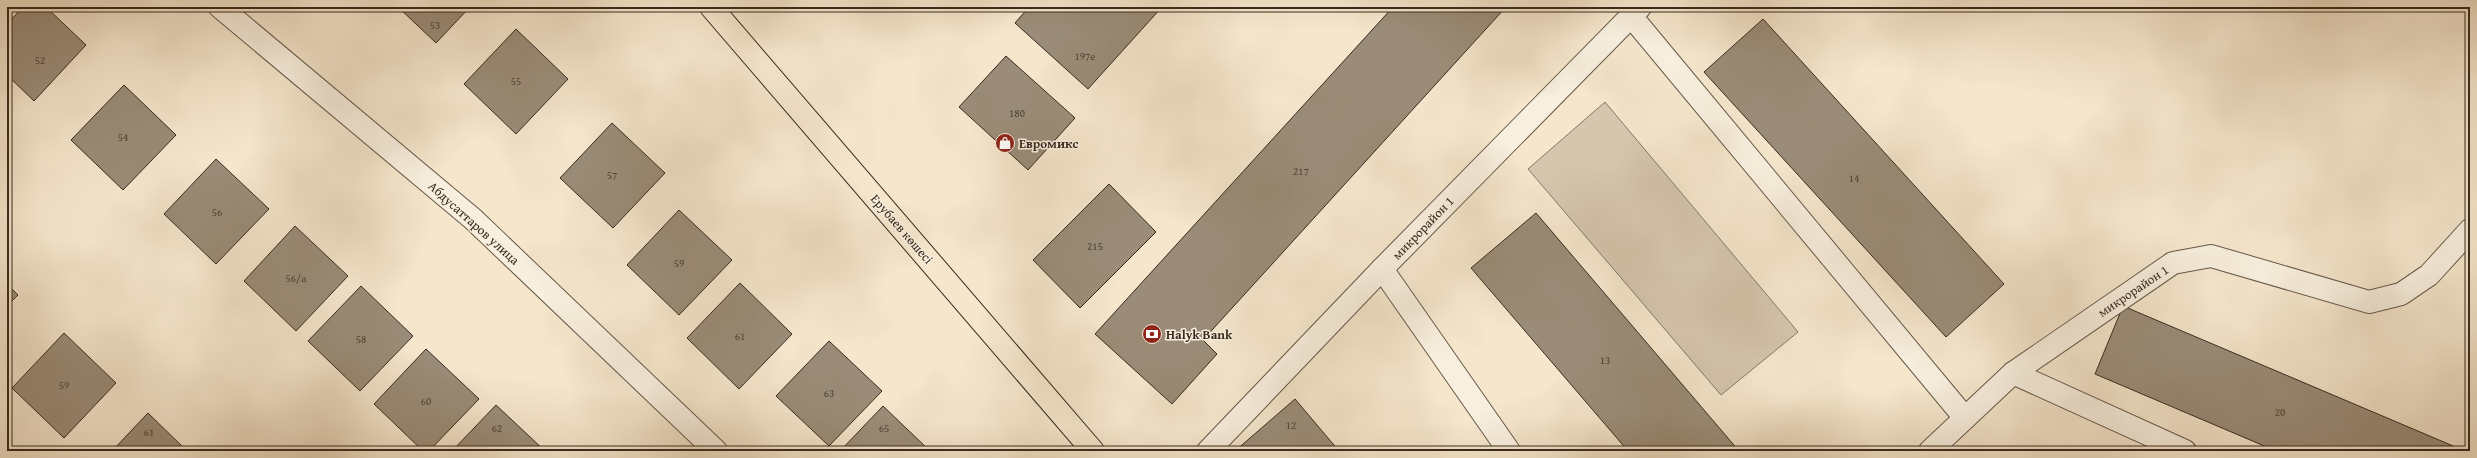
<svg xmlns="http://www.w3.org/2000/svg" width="2477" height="458" font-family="'Gentium Book Plus',serif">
  <rect width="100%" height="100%" fill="#f5e6cc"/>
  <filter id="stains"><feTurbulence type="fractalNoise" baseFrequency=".005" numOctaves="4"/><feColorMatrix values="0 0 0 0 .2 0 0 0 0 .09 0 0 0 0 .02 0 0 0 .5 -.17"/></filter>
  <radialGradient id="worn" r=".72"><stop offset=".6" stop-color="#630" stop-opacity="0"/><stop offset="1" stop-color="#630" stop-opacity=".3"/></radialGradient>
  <path fill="#d5c6ae" stroke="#867866" d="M 1605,102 L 1798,332 L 1721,395 L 1528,169 Z"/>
  <g fill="#9a8c78" stroke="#382a1e">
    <path d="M 23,7 L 46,7 L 86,45 L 34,101 L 7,75 L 7,24 Z"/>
    <path d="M 398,7 L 470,7 L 436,43 Z"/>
    <path d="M 1029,7 L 1162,7 L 1088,89 L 1015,23 Z"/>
    <path d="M 1393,7 L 1506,7 L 1203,340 L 1217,354 L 1172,404 L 1095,334 Z"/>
    <path d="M 1763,19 L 2004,284 L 1946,337 L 1704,72 Z"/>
    <path d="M 516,29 L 568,79 L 516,134 L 464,84 Z"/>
    <path d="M 1006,56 L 1075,118 L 1028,170 L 959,107 Z"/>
    <path d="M 124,85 L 176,135 L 123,190 L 71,140 Z"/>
    <path d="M 612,123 L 665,173 L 613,228 L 560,178 Z"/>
    <path d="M 216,159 L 269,209 L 216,264 L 164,214 Z"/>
    <path d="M 1109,184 L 1156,232 L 1080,308 L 1033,260 Z"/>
    <path d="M 679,210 L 732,260 L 679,315 L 627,265 Z"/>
    <path d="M 1536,213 L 1739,451 L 1628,451 L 1471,268 Z"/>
    <path d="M 295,226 L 348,276 L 296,331 L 244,281 Z"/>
    <path d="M 740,283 L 792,334 L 739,389 L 687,338 Z"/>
    <path d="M 7,284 L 18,295 L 7,306 Z"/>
    <path d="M 361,286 L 413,336 L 360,391 L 308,341 Z"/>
    <path d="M 2123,306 L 2465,451 L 2276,451 L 2095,374 Z"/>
    <path d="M 64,333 L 116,383 L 64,438 L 12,388 Z"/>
    <path d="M 829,341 L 882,391 L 829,446 L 776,396 Z"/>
    <path d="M 426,349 L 479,399 L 429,451 L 423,451 L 374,404 Z"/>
    <path d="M 1295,399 L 1339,451 L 1235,451 Z"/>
    <path d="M 496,405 L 545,451 L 452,451 Z"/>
    <path d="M 883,406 L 930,451 L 840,451 Z"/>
    <path d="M 148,413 L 187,451 L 112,451 Z"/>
  </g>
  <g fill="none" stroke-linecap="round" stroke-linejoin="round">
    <defs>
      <g id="minor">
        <path d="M 220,7 L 473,219 L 716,451"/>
        <path d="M 1631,16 L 1965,418"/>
        <path d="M 1382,269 L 1509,451"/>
        <path d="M 2013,373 L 2185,451"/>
        <path d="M 1208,451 L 1382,269 L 1640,7"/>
        <path d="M 1930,451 L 2013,373 L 2173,263 L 2211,256 L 2369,302 L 2401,294 L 2429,275 L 2470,230"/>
      </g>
      <path id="major" d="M 711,7 L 1093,451"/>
    </defs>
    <use href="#minor" stroke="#67594a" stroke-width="24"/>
    <use href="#major" stroke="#382a1e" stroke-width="24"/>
    <use href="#minor" stroke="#f8efde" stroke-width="22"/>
    <use href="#major" stroke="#f5e6cc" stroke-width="22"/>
  </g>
  <defs>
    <symbol id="shop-disc" viewBox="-11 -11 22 22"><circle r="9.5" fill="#8f2418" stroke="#f8efde"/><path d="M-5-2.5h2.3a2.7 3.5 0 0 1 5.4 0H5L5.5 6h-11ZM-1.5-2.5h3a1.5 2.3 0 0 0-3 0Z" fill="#fff"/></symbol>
    <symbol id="bank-disc" viewBox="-11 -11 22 22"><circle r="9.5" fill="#8f2418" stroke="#f8efde"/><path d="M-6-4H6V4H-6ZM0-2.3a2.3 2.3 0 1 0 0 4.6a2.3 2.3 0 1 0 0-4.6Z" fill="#fff"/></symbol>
  </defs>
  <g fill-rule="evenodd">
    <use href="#shop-disc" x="994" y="132" width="22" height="22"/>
    <use href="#bank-disc" x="1141" y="323" width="22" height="22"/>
  </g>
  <g text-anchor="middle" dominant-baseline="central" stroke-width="3" stroke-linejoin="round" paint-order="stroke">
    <g font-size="11" fill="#504234">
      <text x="435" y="25">53</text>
      <text x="1085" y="56">197е</text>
      <text x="40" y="60">52</text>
      <text x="516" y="81">55</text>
      <text x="1017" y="113">180</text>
      <text x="123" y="137">54</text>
      <text x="1301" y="171">217</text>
      <text x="612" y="175">57</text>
      <text x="1854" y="178">14</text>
      <text x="217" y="212">56</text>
      <text x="1095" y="246">215</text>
      <text x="679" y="263">59</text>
      <text x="296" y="278">56/а</text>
      <text x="740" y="336">61</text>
      <text x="361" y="339">58</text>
      <text x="1605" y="360">13</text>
      <text x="64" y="385">59</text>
      <text x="829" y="393">63</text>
      <text x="426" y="401">60</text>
      <text x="2280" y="412">20</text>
      <text x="1291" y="425">12</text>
      <text x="497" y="428">62</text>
      <text x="884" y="428">65</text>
      <text x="149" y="432">61</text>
    </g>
    <g font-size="13" font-weight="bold" fill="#382a1e" stroke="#f8efde" text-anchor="start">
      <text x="1019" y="143">Евромикс</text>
      <text x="1166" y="334">Halyk Bank</text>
    </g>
    <g font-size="13" fill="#382a1e" stroke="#f8efde">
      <text transform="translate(474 223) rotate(42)">Абдусаттаров улица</text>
      <text transform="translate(1423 228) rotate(-46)">микрорайон 1</text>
      <text transform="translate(902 229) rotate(49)">Ерубаев көшесі</text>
      <text transform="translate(2133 291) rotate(-34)">микрорайон 1</text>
    </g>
  </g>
  <rect width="2477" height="458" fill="none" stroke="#f5e6cc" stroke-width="24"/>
  <rect x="8" y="8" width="2461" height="442" fill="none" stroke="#382a1e" stroke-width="2"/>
  <rect x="12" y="12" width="2453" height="434" fill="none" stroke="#382a1e"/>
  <rect width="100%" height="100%" filter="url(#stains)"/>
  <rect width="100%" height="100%" fill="url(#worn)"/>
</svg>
